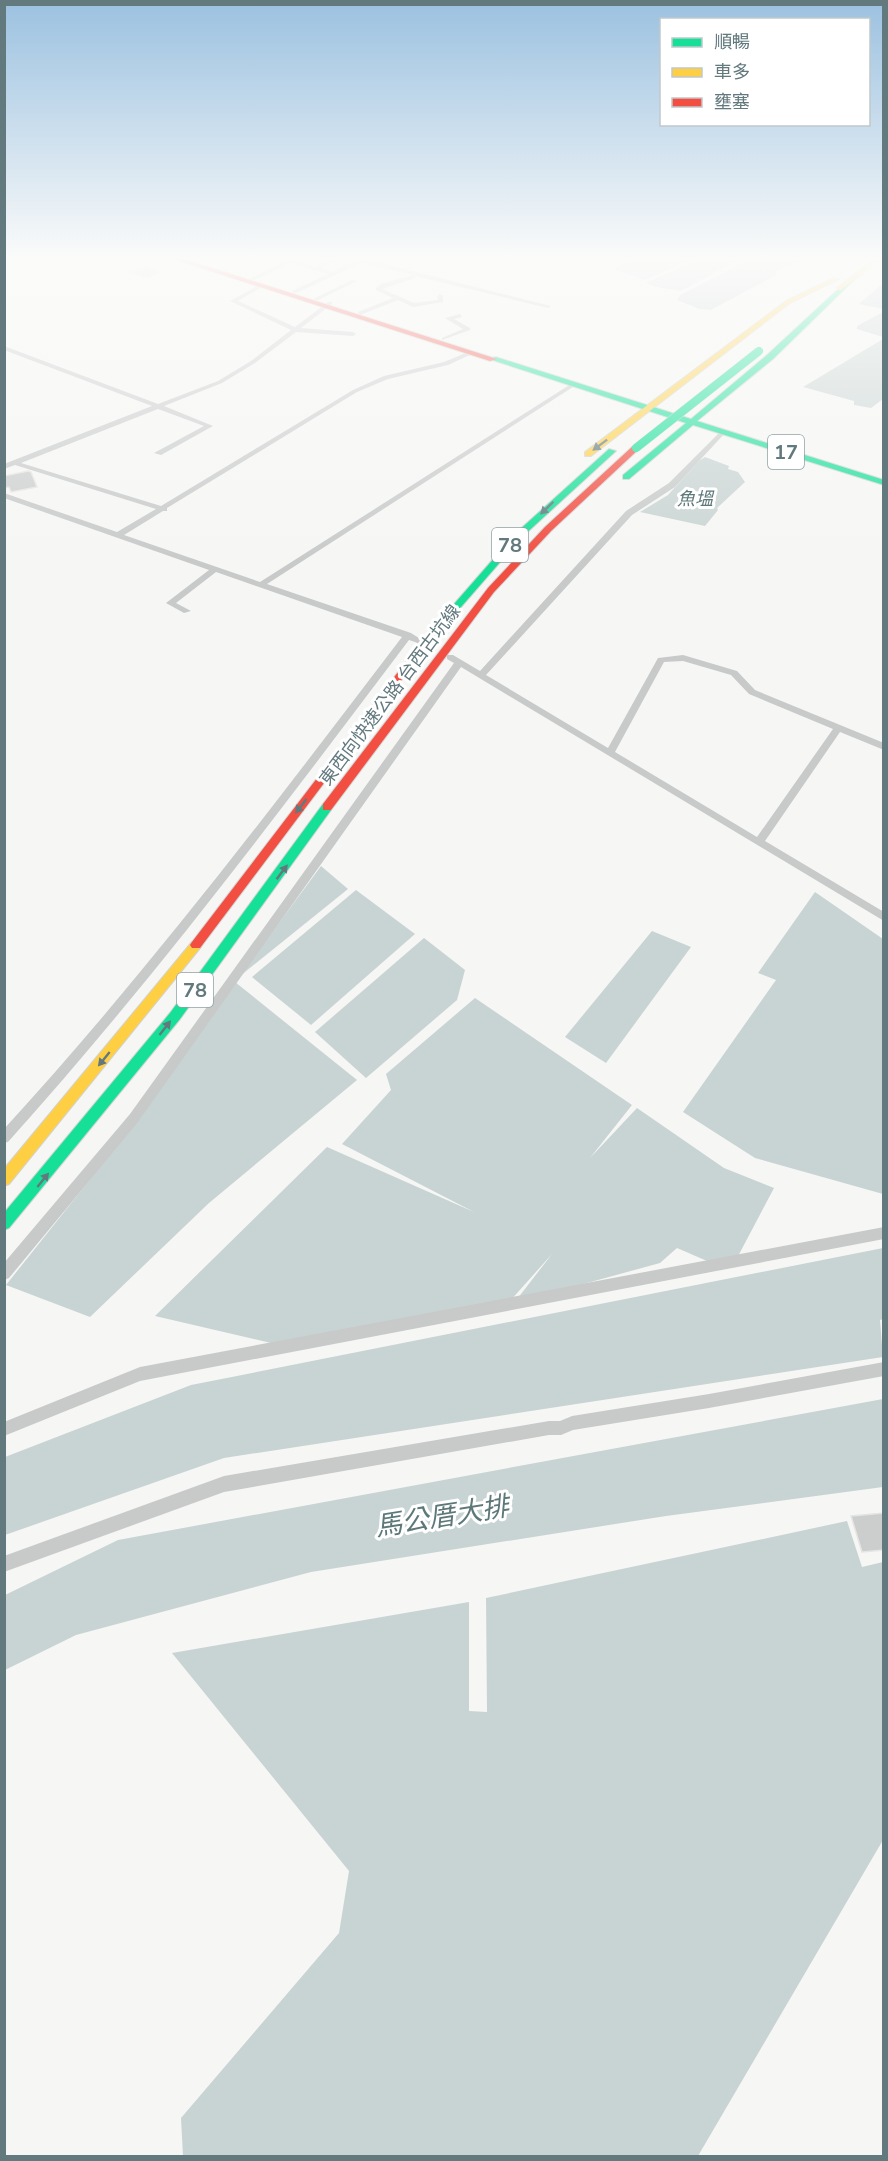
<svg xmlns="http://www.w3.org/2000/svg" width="888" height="2161" font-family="'Nunito Sans','Noto Sans TC',sans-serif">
  <rect width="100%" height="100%" fill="#f6f6f5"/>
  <g fill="#c8d4d3">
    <path d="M 633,259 L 692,259 L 645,280 L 613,269 Z"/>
    <path d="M 698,259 L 741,259 L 681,291 C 669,288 657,289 646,283 Z"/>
    <path d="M 751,259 L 807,259 L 775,271 L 776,275 L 711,310 L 699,309 L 677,300 L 680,295 Z"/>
    <path d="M 883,283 L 883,309 L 859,304 Z"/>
    <path d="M 881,313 L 883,314 L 883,337 L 857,329 L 857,326 Z"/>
    <path d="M 883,339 L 883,399 L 871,408 L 854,405 L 854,401 L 803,387 Z"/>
    <path d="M 705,457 L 729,466 L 728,469 L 738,472 L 745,482 L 717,508 L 718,510 L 705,526 L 640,512 L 668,495 L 699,461 Z"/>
    <path d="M 321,866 L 348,889 L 240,976 Z"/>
    <path d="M 356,890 L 415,934 L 311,1025 L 252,977 Z"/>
    <path d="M 815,892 L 883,939 L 883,1194 L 755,1158 L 683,1112 L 776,980 L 758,973 Z"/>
    <path d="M 652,931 L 691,947 L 606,1063 L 565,1037 Z"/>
    <path d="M 424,938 L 465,970 L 457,1000 L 366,1078 L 315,1032 Z"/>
    <path d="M 235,982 L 357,1080 L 209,1203 L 90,1317 L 6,1285 L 135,1123 Z"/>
    <path d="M 475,998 L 632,1105 L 590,1158 L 637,1108 L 724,1168 L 774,1188 L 736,1260 L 714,1264 L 677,1248 L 660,1263 L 514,1303 L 552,1254 L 510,1301 L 271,1343 L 155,1316 L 327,1147 L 474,1212 L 342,1144 L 391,1090 L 386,1074 Z"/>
    <path d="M 883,1248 L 884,1319 L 880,1320 L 883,1357 L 224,1458 L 5,1535 L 5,1457 L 191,1385 Z"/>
    <path d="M 883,1399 L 883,1487 L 666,1516 L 311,1572 L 76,1635 L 5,1670 L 5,1595 L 118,1540 Z"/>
    <path d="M 847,1521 L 862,1567 L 883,1562 L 883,1840 L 698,2156 L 183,2156 L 181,2118 L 339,1933 L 349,1871 L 172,1653 L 469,1602 L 469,1711 L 487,1712 L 486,1598 Z"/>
  </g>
  <g fill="#cccece" stroke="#e5e5e4" stroke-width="1.5">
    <path d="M 146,267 L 162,272 L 147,278 L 131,273 Z"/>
    <path d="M 28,471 L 31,472 L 37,487 L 11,492 L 9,487 L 4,488 L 4,476 Z"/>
    <path d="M 884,1513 L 884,1550 L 862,1552 L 851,1516 Z"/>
  </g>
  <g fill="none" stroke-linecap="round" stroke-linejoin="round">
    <path stroke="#cad0d1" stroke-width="8" stroke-dasharray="8 4.5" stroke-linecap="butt" d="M 418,640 L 450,657"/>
    <defs>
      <g id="fast">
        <path d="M 849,279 L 854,280 L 773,359 L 697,421 L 884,480 L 884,485 L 693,425 L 629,479 L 623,479 L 623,475 L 686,423 L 489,359 L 496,357 L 691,419 L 767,355 Z"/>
        <path d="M 609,449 L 616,451 L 522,537 L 427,646 L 421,646 L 421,642 L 516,533 Z"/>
        <path d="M 327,803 L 331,804 L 331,810 L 180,1019 L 9,1228 L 4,1230 L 4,1213 L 170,1013 L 323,804 Z"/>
      </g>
      <g id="slow">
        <path d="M 874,259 L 881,259 L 841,290 L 837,290 L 837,288 Z"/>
        <path d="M 834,278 L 839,279 L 790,303 L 591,456 L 585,456 L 585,452 L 786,301 Z"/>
        <path d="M 196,941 L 200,942 L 202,945 L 200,948 L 9,1184 L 4,1186 L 4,1169 L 192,942 Z"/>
      </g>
      <g id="jam">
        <path d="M 173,259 L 184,259 L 497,359 L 490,361 Z"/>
        <path d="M 633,446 L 640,448 L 551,531 L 494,592 L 331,810 L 323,810 L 323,804 L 488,588 L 545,527 Z"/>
        <path d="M 424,641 L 429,644 L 427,646 L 200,948 L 192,948 L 190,945 L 192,942 L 421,642 Z"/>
      </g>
    </defs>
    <use href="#fast" stroke="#d2d3d3" stroke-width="2"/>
    <use href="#slow" stroke="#d2d3d3" stroke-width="2"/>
    <use href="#jam" stroke="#d2d3d3" stroke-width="2"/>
    <g fill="#c8caca" fill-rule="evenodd">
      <path d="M 290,259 L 298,259 L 296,261 L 315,267 L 331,259 L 340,259 L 320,268 L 332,272 L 355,261 L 349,259 L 365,259 L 551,306 L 548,308 L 415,276 L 415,278 L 382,289 L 414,303 L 438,300 L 437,296 L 440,294 L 443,296 L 443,302 L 413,307 L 398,300 L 360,315 L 358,312 L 393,298 L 376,290 L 376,288 L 381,284 L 413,275 L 361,263 L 294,294 L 292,291 L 328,274 L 291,263 L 254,280 L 249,279 Z"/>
      <path d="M 352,280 L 357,281 L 318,300 L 313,299 Z"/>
      <path d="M 259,285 L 264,286 L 238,301 L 295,327 L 328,302 L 332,302 L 332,304 L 301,328 L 353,332 L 356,334 L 353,336 L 296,332 L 255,363 L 222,383 L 164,406 L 213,426 L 161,455 L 154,453 L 204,426 L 158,409 L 21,463 L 161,506 L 353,390 L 384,376 L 444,362 L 468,352 L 472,352 L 472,354 L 448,365 L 388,379 L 357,392 L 167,508 L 167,511 L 163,511 L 124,535 L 260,582 L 571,384 L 576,385 L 267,584 L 411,633 L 422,640 L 418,643 L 409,640 C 280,811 152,982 8,1142 L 4,1143 L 4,1129 C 147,973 274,805 402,637 L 216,572 L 176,603 L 191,611 L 184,613 L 166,603 L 209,570 L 4,498 L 4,493 L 117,532 L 156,509 L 15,465 L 4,469 L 4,464 L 152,406 L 4,350 L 4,346 L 158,404 L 218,381 L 251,361 L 291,330 L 230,301 Z"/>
      <path d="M 460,314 L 462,317 L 454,319 L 470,328 L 470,330 L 442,340 L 442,338 L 463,329 L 445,318 Z"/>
      <path d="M 721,431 L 726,432 L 675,487 L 632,515 L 486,675 L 608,748 L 658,658 L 683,655 L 737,671 L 755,690 L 884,743 L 884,750 L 840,732 L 765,841 L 884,912 L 884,921 L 461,667 L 138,1122 L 9,1278 L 4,1280 L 4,1263 L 130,1114 L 454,663 L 447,659 L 447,655 L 453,655 L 480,671 L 626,511 L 669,483 ZM 683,661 L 731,675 L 749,694 L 833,729 L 757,837 L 615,752 L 664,662 Z"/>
      <path d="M 884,1227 L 884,1239 L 140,1381 L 4,1436 L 4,1422 L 140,1367 Z"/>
      <path d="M 884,1362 L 884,1376 L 709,1408 L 573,1430 L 561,1435 L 549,1435 L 224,1492 L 4,1572 L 4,1556 L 224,1476 L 549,1421 L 560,1421 L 572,1416 L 709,1394 Z"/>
    </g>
    <use href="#fast" fill="#16e098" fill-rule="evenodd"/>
    <use href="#slow" fill="#ffcf43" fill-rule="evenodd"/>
    <use href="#jam" fill="#f24e42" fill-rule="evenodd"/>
    <defs>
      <path id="fast-bridge" d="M 636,448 L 759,351"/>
    </defs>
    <use href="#fast-bridge" stroke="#d2d3d2" stroke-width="9" stroke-linecap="butt"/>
    <use href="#fast-bridge" stroke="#16e098" stroke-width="8"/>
  </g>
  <defs><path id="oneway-solid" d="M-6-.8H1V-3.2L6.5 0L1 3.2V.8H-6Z" transform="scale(1.5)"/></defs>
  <g fill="#62797e">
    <use href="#oneway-solid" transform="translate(600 445) rotate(143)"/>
    <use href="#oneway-solid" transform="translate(547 508) rotate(136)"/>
    <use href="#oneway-solid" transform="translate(301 806) rotate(128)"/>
    <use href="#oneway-solid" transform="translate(282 872) rotate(-53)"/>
    <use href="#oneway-solid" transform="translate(165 1028) rotate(-52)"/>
    <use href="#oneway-solid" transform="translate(104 1059) rotate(129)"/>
    <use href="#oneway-solid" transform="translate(43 1180) rotate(-51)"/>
  </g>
  <linearGradient id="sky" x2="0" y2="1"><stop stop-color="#9bc1e0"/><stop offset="0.46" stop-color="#fbfbfa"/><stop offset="1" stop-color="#fbfbfa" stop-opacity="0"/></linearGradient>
  <rect width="888" height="562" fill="url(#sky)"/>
  <g text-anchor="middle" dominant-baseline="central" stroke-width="6" stroke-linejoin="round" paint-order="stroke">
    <g font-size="18" font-style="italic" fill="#5d7879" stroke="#fff">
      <text x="695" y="499">魚塭</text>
    </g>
    <g font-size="18" fill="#62797e" stroke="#fff">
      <text transform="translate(390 695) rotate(-53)">東西向快速公路 台西古坑線</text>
    </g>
    <g fill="#fff" stroke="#91a1a5" stroke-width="1.5">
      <rect x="768" y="435" width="36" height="34" rx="4.5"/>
      <rect x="492" y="528" width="36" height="34" rx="4.5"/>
      <rect x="177" y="973" width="36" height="34" rx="4.5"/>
    </g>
    <g font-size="20" font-weight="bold" fill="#62797e">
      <text x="786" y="452">17</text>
      <text x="510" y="545">78</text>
      <text x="195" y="990">78</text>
    </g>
    <g font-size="27" font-style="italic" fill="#5d7879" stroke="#fff">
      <text transform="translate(442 1517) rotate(-9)">馬公厝大排</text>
    </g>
  </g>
  <rect width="888" height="2161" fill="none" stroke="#62797e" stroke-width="12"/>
  <rect x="660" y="18" width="210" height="108" fill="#ffffff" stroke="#c0c9cb" stroke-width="1.5"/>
  <rect x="672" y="38" width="30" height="9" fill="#16e098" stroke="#c0c9cb" stroke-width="1.5"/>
  <text x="714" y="48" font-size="18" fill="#62797e">順暢</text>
  <rect x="672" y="68" width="30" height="9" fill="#ffcf43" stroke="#c0c9cb" stroke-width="1.5"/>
  <text x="714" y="78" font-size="18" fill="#62797e">車多</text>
  <rect x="672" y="98" width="30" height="9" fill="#f24e42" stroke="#c0c9cb" stroke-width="1.5"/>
  <text x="714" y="108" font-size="18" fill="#62797e">壅塞</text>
</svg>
